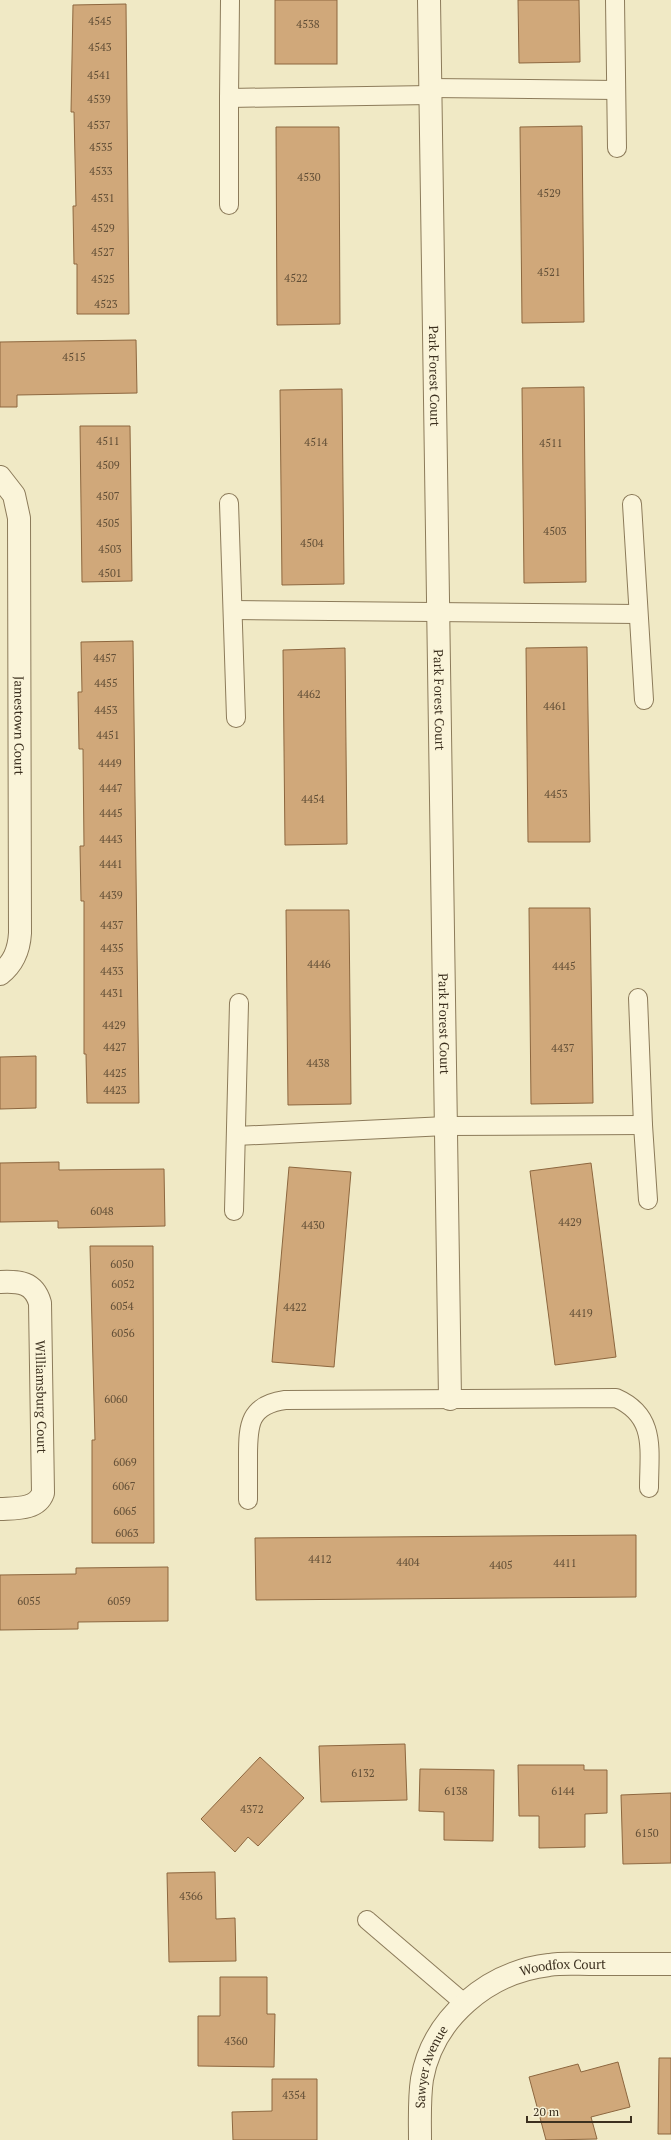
<svg xmlns="http://www.w3.org/2000/svg" width="671" height="2140" font-family="'PT Serif',serif">
  <rect width="100%" height="100%" fill="#f0e9c5"/>
  <g fill="#d0a87a" stroke="#8d673f">
    <rect x="275" y="0" width="62" height="64"/>
    <path d="M 518,0 L 579,0 L 580,62 L 519,63 Z"/>
    <path d="M 126,4 L 129,314 L 77,314 L 77,264 L 74,264 L 73,206 L 76,206 L 74,112 L 71,112 L 73,5 Z"/>
    <path d="M 582,126 L 584,322 L 522,323 L 520,127 Z"/>
    <path d="M 276,127 L 339,127 L 340,324 L 277,325 Z"/>
    <path d="M 136,340 L 137,393 L 17,395 L 17,407 L 0,407 L 0,342 Z"/>
    <path d="M 584,387 L 586,582 L 524,583 L 522,388 Z"/>
    <path d="M 342,389 L 344,584 L 282,585 L 280,390 Z"/>
    <path d="M 80,426 L 130,426 L 132,581 L 82,582 Z"/>
    <path d="M 133,641 L 139,1103 L 87,1103 L 86,1054 L 84,1054 L 84,901 L 81,901 L 80,846 L 84,846 L 83,749 L 79,749 L 78,692 L 82,692 L 81,642 Z"/>
    <path d="M 587,647 L 590,842 L 528,842 L 526,648 Z"/>
    <path d="M 345,648 L 347,844 L 285,845 L 283,650 Z"/>
    <path d="M 529,908 L 590,908 L 593,1103 L 531,1104 Z"/>
    <path d="M 286,910 L 349,910 L 351,1104 L 288,1105 Z"/>
    <path d="M 36,1056 L 36,1108 L 0,1109 L 0,1057 Z"/>
    <path d="M 59,1162 L 59,1170 L 164,1169 L 165,1226 L 58,1228 L 58,1221 L 0,1222 L 0,1163 Z"/>
    <path d="M 591,1163 L 616,1357 L 555,1365 L 530,1171 Z"/>
    <path d="M 289,1167 L 351,1172 L 334,1367 L 272,1362 Z"/>
    <path d="M 90,1246 L 153,1246 L 154,1543 L 92,1543 L 92,1440 L 95,1440 Z"/>
    <path d="M 636,1535 L 636,1597 L 256,1600 L 255,1538 Z"/>
    <path d="M 168,1567 L 168,1621 L 78,1622 L 78,1629 L 0,1630 L 0,1575 L 76,1574 L 76,1568 Z"/>
    <path d="M 405,1744 L 407,1800 L 321,1802 L 319,1746 Z"/>
    <path d="M 260,1757 L 304,1798 L 258,1846 L 248,1837 L 235,1852 L 201,1819 Z"/>
    <path d="M 518,1765 L 584,1765 L 584,1770 L 607,1770 L 607,1813 L 585,1814 L 585,1847 L 539,1848 L 539,1816 L 519,1816 Z"/>
    <path d="M 420,1769 L 494,1770 L 493,1841 L 444,1840 L 444,1812 L 419,1811 Z"/>
    <path d="M 671,1793 L 671,1863 L 623,1864 L 621,1795 Z"/>
    <path d="M 215,1872 L 216,1919 L 235,1918 L 236,1961 L 169,1962 L 167,1873 Z"/>
    <path d="M 220,1977 L 267,1977 L 267,2014 L 275,2014 L 274,2067 L 198,2066 L 198,2016 L 220,2016 Z"/>
    <path d="M 659,2058 L 671,2058 L 671,2134 L 658,2134 Z"/>
    <path d="M 618,2062 L 630,2107 L 591,2117 L 597,2139 L 546,2140 L 529,2077 L 578,2064 L 581,2072 Z"/>
    <path d="M 272,2079 L 317,2079 L 317,2140 L 233,2140 L 232,2112 L 272,2111 Z"/>
  </g>
  <g fill="none" stroke-linecap="round" stroke-linejoin="round">
    <defs>
      <g id="service">
        <path d="M 230,0 L 229,98 L 431,95"/>
        <path d="M 615,0 L 617,148"/>
        <path d="M 430,88 L 616,90"/>
        <path d="M 229,205 L 229,98"/>
        <path d="M 229,503 L 236,718"/>
        <path d="M 632,504 L 644,700"/>
        <path d="M 233,610 L 637,614"/>
        <path d="M 638,998 L 643,1125 L 648,1200"/>
        <path d="M 236,1136 L 446,1126 L 643,1125"/>
        <path d="M 234,1211 L 239,1003"/>
        <path d="M 248,1500 C 248,1485 248,1471 248,1456 C 248,1425 249,1405 285,1400 L 616,1398 C 657,1416 649,1450 649,1488"/>
        <path d="M 367,1920 L 464,2003"/>
      </g>
      <g id="minor">
        <path id="s1" d="M 429,0 L 450,1399"/>
        <path id="s2" d="M 0,477 L 14,495 L 19,518 L 20,933 C 19,950 14,963 0,974"/>
        <path id="s3" d="M 0,1282 C 19,1281 34,1282 40,1303 L 43,1493 C 37,1510 15,1508 0,1509"/>
        <path id="s4" d="M 420,2140 C 420,2120 419,2099 422,2079 C 433,2018 488,1972 549,1965 C 562,1963 576,1964 589,1964 C 616,1964 644,1964 671,1964"/>
      </g>
    </defs>
    <use href="#service" stroke="#8c7b5a" stroke-width="20"/>
    <use href="#minor" stroke="#8c7b5a" stroke-width="24"/>
    <use href="#service" stroke="#faf4d9" stroke-width="18"/>
    <use href="#minor" stroke="#faf4d9" stroke-width="22"/>
  </g>
  <g text-anchor="middle" dominant-baseline="central" stroke-width="4" stroke-linejoin="round" paint-order="stroke">
    <g font-size="11" fill="#614e36">
      <text x="100" y="21">4545</text>
      <text x="308" y="24">4538</text>
      <text x="100" y="47">4543</text>
      <text x="99" y="75">4541</text>
      <text x="99" y="99">4539</text>
      <text x="99" y="125">4537</text>
      <text x="101" y="147">4535</text>
      <text x="101" y="171">4533</text>
      <text x="309" y="177">4530</text>
      <text x="549" y="193">4529</text>
      <text x="103" y="198">4531</text>
      <text x="103" y="228">4529</text>
      <text x="103" y="252">4527</text>
      <text x="549" y="272">4521</text>
      <text x="296" y="278">4522</text>
      <text x="103" y="279">4525</text>
      <text x="106" y="304">4523</text>
      <text x="74" y="357">4515</text>
      <text x="108" y="441">4511</text>
      <text x="316" y="442">4514</text>
      <text x="551" y="443">4511</text>
      <text x="108" y="465">4509</text>
      <text x="108" y="496">4507</text>
      <text x="108" y="523">4505</text>
      <text x="555" y="531">4503</text>
      <text x="312" y="543">4504</text>
      <text x="110" y="549">4503</text>
      <text x="110" y="573">4501</text>
      <text x="105" y="658">4457</text>
      <text x="106" y="683">4455</text>
      <text x="309" y="694">4462</text>
      <text x="555" y="706">4461</text>
      <text x="106" y="710">4453</text>
      <text x="108" y="735">4451</text>
      <text x="110" y="763">4449</text>
      <text x="111" y="788">4447</text>
      <text x="556" y="794">4453</text>
      <text x="313" y="799">4454</text>
      <text x="111" y="813">4445</text>
      <text x="111" y="839">4443</text>
      <text x="111" y="864">4441</text>
      <text x="111" y="895">4439</text>
      <text x="112" y="925">4437</text>
      <text x="112" y="948">4435</text>
      <text x="319" y="964">4446</text>
      <text x="564" y="966">4445</text>
      <text x="112" y="971">4433</text>
      <text x="112" y="993">4431</text>
      <text x="114" y="1025">4429</text>
      <text x="115" y="1047">4427</text>
      <text x="563" y="1048">4437</text>
      <text x="318" y="1063">4438</text>
      <text x="115" y="1073">4425</text>
      <text x="115" y="1090">4423</text>
      <text x="102" y="1211">6048</text>
      <text x="570" y="1222">4429</text>
      <text x="313" y="1225">4430</text>
      <text x="122" y="1264">6050</text>
      <text x="123" y="1284">6052</text>
      <text x="122" y="1306">6054</text>
      <text x="295" y="1307">4422</text>
      <text x="581" y="1313">4419</text>
      <text x="123" y="1333">6056</text>
      <text x="116" y="1399">6060</text>
      <text x="125" y="1462">6069</text>
      <text x="124" y="1486">6067</text>
      <text x="125" y="1511">6065</text>
      <text x="127" y="1533">6063</text>
      <text x="320" y="1559">4412</text>
      <text x="408" y="1562">4404</text>
      <text x="565" y="1563">4411</text>
      <text x="501" y="1565">4405</text>
      <text x="29" y="1601">6055</text>
      <text x="119" y="1601">6059</text>
      <text x="363" y="1773">6132</text>
      <text x="456" y="1791">6138</text>
      <text x="563" y="1791">6144</text>
      <text x="252" y="1809">4372</text>
      <text x="647" y="1833">6150</text>
      <text x="191" y="1896">4366</text>
      <text x="236" y="2041">4360</text>
      <text x="294" y="2095">4354</text>
    </g>
    <g font-size="13" fill="#3c301f" stroke="#f7f1d5">
      <text stroke="none"><textPath href="#s1" startOffset="376">Park Forest Court</textPath></text>
      <text stroke="none"><textPath href="#s1" startOffset="700">Park Forest Court</textPath></text>
      <text stroke="none"><textPath href="#s2" startOffset="254">Jamestown Court</textPath></text>
      <text stroke="none"><textPath href="#s1" startOffset="1024">Park Forest Court</textPath></text>
      <text stroke="none"><textPath href="#s3" startOffset="144">Williamsburg Court</textPath></text>
      <text stroke="none"><textPath href="#s4" startOffset="257">Woodfox Court</textPath></text>
      <text stroke="none"><textPath href="#s4" startOffset="75">Sawyer Avenue</textPath></text>
    </g>
  </g>
  <path d="M527 2116v6h104v-6" fill="none" stroke="#3c301f" stroke-width="2"/>
  <text x="533" y="2116" font-size="12" fill="#3c301f" stroke="#f7f1d5" stroke-width="3" paint-order="stroke">20 m</text>
</svg>
